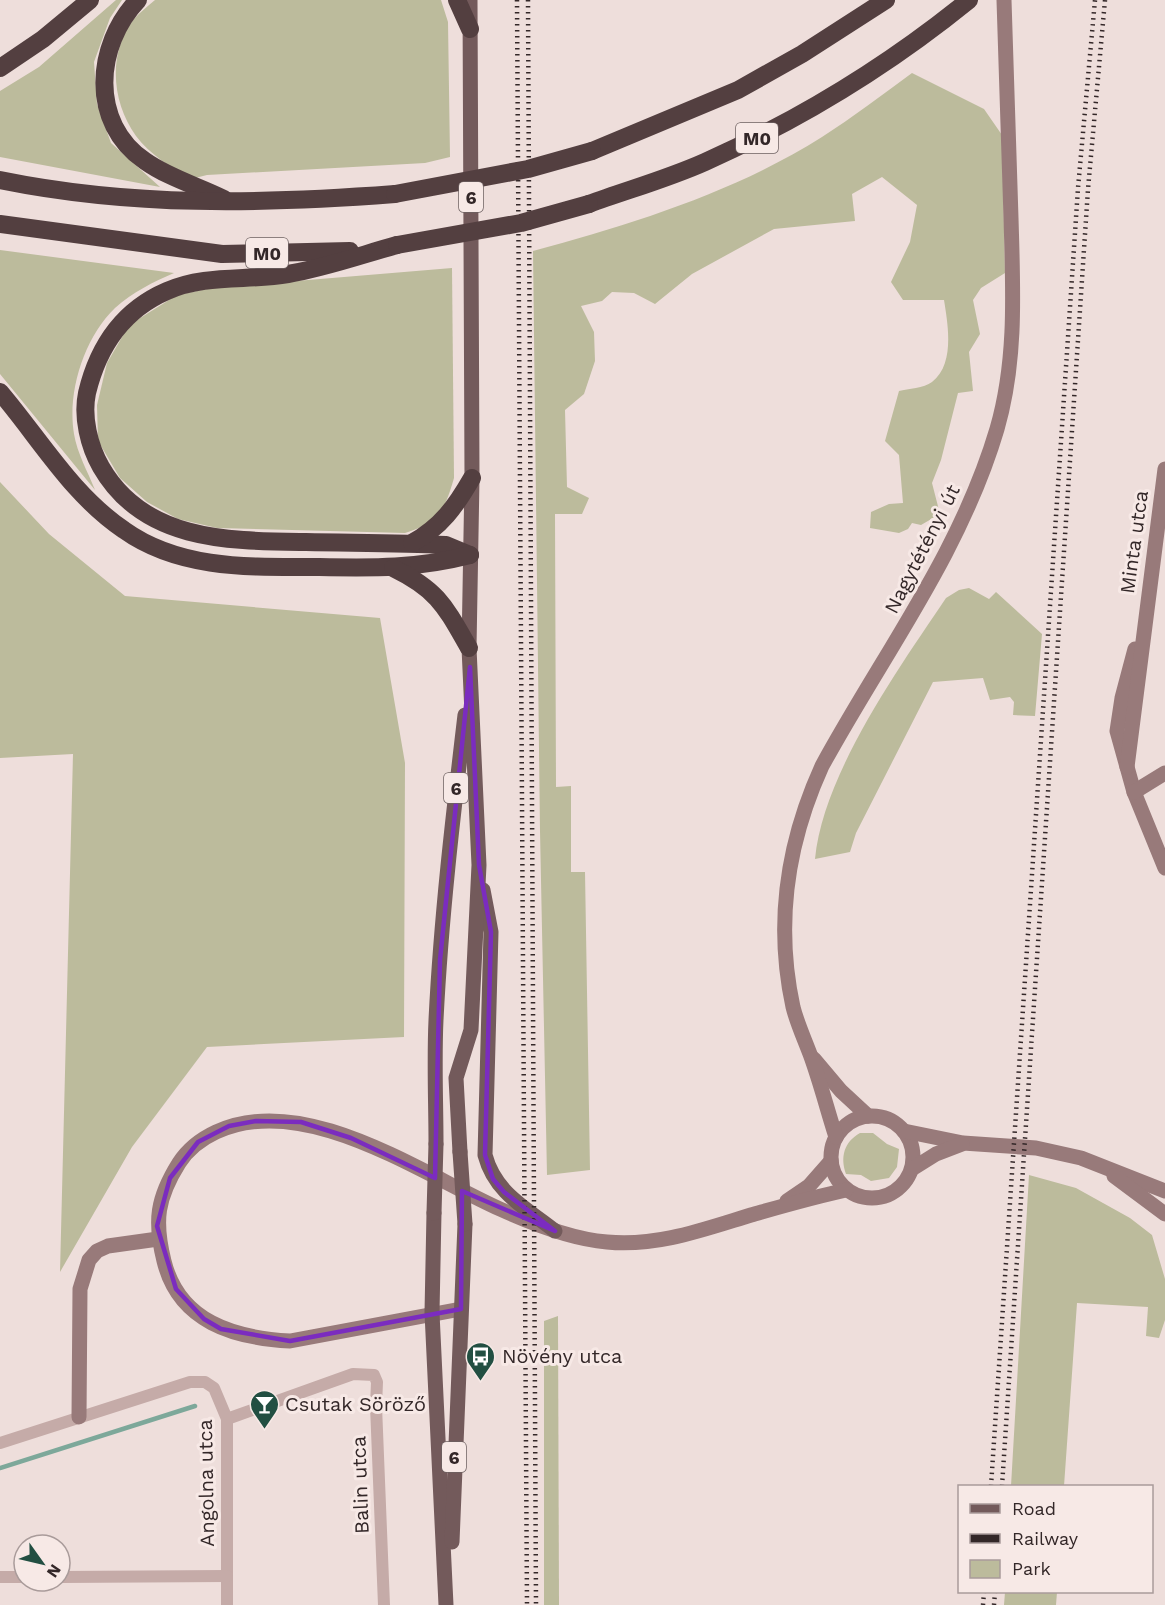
<svg xmlns="http://www.w3.org/2000/svg" width="1165" height="1605" font-family="'Work Sans',sans-serif">
  <rect width="100%" height="100%" fill="#eededb"/>
  <g fill="#bcbb9c">
    <path d="M 116,0 L 122,0 L 110,18 L 94,62 L 97,104 L 111,143 L 160,187 L 0,157 L 0,91 L 39,67 Z"/>
    <path d="M 155,0 L 441,0 L 448,22 L 450,157 L 425,163 L 207,175 L 191,179 C 172,168 149,154 136,136 C 112,103 107,53 134,19 C 140,12 148,6 155,0 Z"/>
    <path d="M 912,73 L 984,109 L 1002,135 L 1005,273 L 981,288 L 973,300 L 980,334 L 969,352 L 973,391 L 958,393 L 941,460 L 932,483 L 940,514 L 921,525 L 912,523 L 908,529 L 899,533 L 870,528 L 871,512 L 889,504 L 903,503 L 899,455 L 885,441 L 899,391 C 908,389 924,388 932,382 C 955,364 948,325 944,300 L 903,300 L 891,282 L 910,242 L 917,205 L 882,177 L 852,194 L 855,221 L 774,229 L 692,274 L 655,304 L 634,293 L 612,292 L 602,301 L 581,306 L 594,332 L 595,361 L 584,394 L 565,410 L 567,487 L 589,498 L 582,514 L 555,514 L 556,787 L 571,786 L 571,872 L 585,872 L 590,1170 L 547,1175 L 540,831 L 533,251 C 632,224 735,192 822,137 C 853,117 882,95 912,73 Z"/>
    <path d="M 0,250 L 174,273 C 153,282 133,292 115,308 C 84,338 67,392 74,434 C 77,453 88,472 95,490 L 0,374 Z"/>
    <path d="M 452,268 L 454,478 C 444,512 439,522 405,533 L 217,528 L 178,519 L 147,502 L 120,478 L 98,441 L 97,405 L 107,363 L 129,325 L 177,295 L 212,288 Z"/>
    <path d="M 0,482 L 49,534 L 125,596 L 380,618 L 405,763 L 404,1037 L 207,1047 L 132,1147 L 60,1272 L 73,754 L 0,758 Z"/>
    <path d="M 969,588 L 989,599 L 996,592 L 1042,634 L 1035,716 L 1013,715 L 1014,702 L 1010,697 L 990,700 L 983,678 L 933,682 L 856,833 L 850,852 L 815,859 C 823,774 899,668 946,598 L 959,590 Z"/>
    <path d="M 860,1133 L 873,1133 L 887,1144 L 899,1149 L 897,1167 L 889,1178 L 871,1181 L 861,1175 L 846,1174 C 840,1157 844,1142 860,1133 Z"/>
    <path d="M 1029,1175 L 1076,1188 L 1130,1218 L 1152,1235 L 1165,1279 L 1165,1320 L 1159,1338 L 1146,1336 L 1148,1307 L 1077,1303 L 1064,1486 L 1011,1486 Z"/>
    <path d="M 558,1316 L 559,1605 L 544,1605 L 544,1321 Z"/>
    <path d="M 1005,1592 L 1057,1592 L 1056,1605 L 1004,1605 Z"/>
  </g>
  <g fill="none" stroke-linecap="round" stroke-linejoin="round">
    <path stroke="#7da89a" stroke-width="4.5" d="M 0,1468 L 195,1406"/>
    <g stroke="#c5aba8" stroke-width="12">
      <path d="M 227,1419 L 353,1374 L 374,1375 L 377,1382 L 376,1406 L 384,1605"/>
      <path d="M 0,1443 L 190,1382 L 205,1382 L 214,1388 L 227,1419 L 227,1605"/>
      <path d="M 0,1577 L 24,1577"/>
      <path d="M 60,1577 L 227,1576"/>
    </g>
    <g stroke="#987a7a" stroke-width="15">
      <path d="M 1135,649 L 1122,698 L 1117,731 L 1134,792 L 1165,868"/>
      <path d="M 1127,767 L 1165,469"/>
      <path d="M 1134,792 L 1165,773"/>
      <path d="M 814,1059 L 841,1091 L 868,1116"/>
      <circle cx="872" cy="1157" r="41"/>
      <path d="M 904,1131 L 963,1143 L 1036,1148 L 1081,1158 L 1165,1191"/>
      <path d="M 836,1137 C 827,1109 820,1081 810,1054 C 804,1038 797,1023 793,1007 C 775,924 787,843 822,766 C 883,654 960,554 997,429 C 1017,360 1013,289 1011,218 C 1009,145 1006,73 1004,0"/>
      <path d="M 912,1169 L 936,1154 L 962,1144"/>
      <path d="M 1114,1176 L 1165,1214"/>
      <path d="M 787,1201 L 809,1186 L 831,1161"/>
      <path d="M 461,1309 L 290,1341 C 234,1338 179,1322 164,1261 C 154,1221 157,1198 179,1163 C 188,1149 201,1139 216,1132 C 304,1091 420,1173 500,1209 C 533,1224 571,1239 607,1242 C 657,1247 705,1229 751,1215 C 783,1206 814,1197 846,1190"/>
      <path d="M 79,1417 L 80,1289 L 89,1260 L 97,1251 L 108,1246 L 158,1239"/>
    </g>
    <g stroke="#735a5b" stroke-width="15">
      <path d="M 483,890 L 491,932 L 485,1155 C 495,1193 526,1208 555,1231"/>
      <path d="M 436,1144 C 436,1103 434,1061 436,1020 C 441,918 453,816 465,715"/>
      <path d="M 460,1152 L 456,1078 L 471,1030 L 479,865 L 469,648 L 472,478 L 470,0"/>
      <path d="M 434,1213 L 432,1313 L 446,1605"/>
      <path d="M 452,1542 L 465,1224"/>
    </g>
    <g stroke="#533f40" stroke-width="18">
      <path d="M 138,0 C 95,45 89,123 145,161 C 169,178 198,186 224,199"/>
      <path d="M 457,0 L 470,29"/>
      <path d="M 0,68 L 43,39 L 90,0"/>
      <path d="M 592,151 L 738,90 L 802,54 L 886,0"/>
      <path d="M 0,180 C 132,207 262,204 395,194"/>
      <path d="M 589,204 C 627,190 667,179 705,162 C 799,120 889,65 969,0"/>
      <path d="M 0,224 L 222,254 L 350,251"/>
      <path d="M 397,245 C 361,255 325,268 288,274 C 248,281 205,274 167,291 C 123,310 98,347 87,393 C 82,417 89,446 101,467 C 144,542 230,541 306,542 C 353,543 399,543 446,545 L 470,555"/>
      <path d="M 0,392 C 40,439 72,495 124,530 C 180,570 251,567 317,567 C 373,568 416,569 470,555"/>
      <path d="M 412,543 C 441,527 456,506 472,478"/>
      <path d="M 393,568 C 438,590 445,606 469,648"/>
    </g>
    <g stroke="#332728" stroke-width="4.5" stroke-dasharray="1.5 4.5" stroke-linecap="butt">
      <path d="M 517,0 L 527,1605"/>
      <path d="M 528,0 L 536,1605"/>
      <path d="M 991,1486 L 1078,188 L 1095,0"/>
      <path d="M 1002,1486 L 1088,189 L 1105,0"/>
      <path d="M 983,1605 L 984,1592"/>
      <path d="M 994,1605 L 995,1592"/>
    </g>
    <g stroke="#735a5b" stroke-width="15">
      <path d="M 460,1152 L 465,1224"/>
      <path d="M 434,1213 L 436,1144"/>
    </g>
    <g stroke="#533f40" stroke-width="18">
      <path d="M 395,194 L 528,169 L 592,151"/>
      <path d="M 397,245 L 521,223 L 589,204"/>
    </g>
  </g>
  <path fill="none" stroke="#7b2cbf" stroke-width="4.5" stroke-linejoin="round" d="M 470,667 L 479,865 L 491,932 L 485,1155 L 493,1179 L 504,1192 L 555,1231 L 462,1191 L 461,1309 L 290,1341 L 221,1329 L 204,1319 L 176,1289 L 157,1226 L 170,1178 L 198,1142 L 229,1126 L 256,1121 L 301,1122 L 351,1138 L 435,1178 L 440,960 Z"/>
  <defs>
    <symbol id="bus-pin" viewBox="-11 -11 22 30"><path d="M0 17L-7.5 6A9.5 9.5 0 1 1 7.5 6Z" fill="#224f42" stroke="#f7e9e6"/><path d="M-5-6H5V4H4V6H2V4H-2V6H-4V4H-5ZM-3.5-4V0h7V-4ZM-3.5 1.2v1.5H-2V1.2ZM2 1.2v1.5H3.5V1.2Z" fill="#fff"/></symbol>
    <symbol id="bar-pin" viewBox="-11 -11 22 30"><path d="M0 17L-7.5 6A9.5 9.5 0 1 1 7.5 6Z" fill="#224f42" stroke="#f7e9e6"/><path d="M-6-5H6L.8 .8V4.5H3.5V6h-7V4.5H-.8V.8Z" fill="#fff"/></symbol>
  </defs>
  <g fill-rule="evenodd">
    <use href="#bus-pin" x="464" y="1340" width="33" height="45"/>
    <use href="#bar-pin" x="248" y="1388" width="33" height="45"/>
  </g>
  <g text-anchor="middle" dominant-baseline="central" stroke-width="6" stroke-linejoin="round" paint-order="stroke">
    <g fill="#f7e9e6" stroke="#6e6161" stroke-width="1.5">
      <rect x="736" y="123" width="42" height="30" rx="4.5"/>
      <rect x="459" y="182" width="24" height="30" rx="4.5"/>
      <rect x="246" y="238" width="42" height="30" rx="4.5"/>
      <rect x="444" y="773" width="24" height="30" rx="4.5"/>
      <rect x="442" y="1442" width="24" height="30" rx="4.5"/>
    </g>
    <g font-size="18" font-weight="bold" fill="#332728">
      <text x="757" y="138">M0</text>
      <text x="471" y="197">6</text>
      <text x="267" y="253">M0</text>
      <text x="456" y="788">6</text>
      <text x="454" y="1457">6</text>
    </g>
    <g font-size="20" fill="#332728" stroke="#f7e9e6">
      <text transform="translate(1134 542) rotate(-82)">Minta utca</text>
      <text transform="translate(922 549) rotate(-63)">Nagytétényi út</text>
      <text transform="translate(206 1483) rotate(-91)">Angolna utca</text>
      <text transform="translate(360 1485) rotate(-92)">Balin utca</text>
    </g>
    <g font-size="20" fill="#332728" stroke="#f7e9e6" text-anchor="start">
      <text x="502" y="1356">Növény utca</text>
      <text x="285" y="1404">Csutak Söröző</text>
    </g>
  </g>
  <rect x="958" y="1485" width="195" height="108" fill="#f7e9e6" stroke="#a99b9a" stroke-width="1.5"/>
  <rect x="970" y="1504" width="30" height="9" fill="#735a5b" stroke="#a99b9a" stroke-width="1.5"/>
  <text x="1012" y="1515" font-size="18" fill="#332728">Road</text>
  <rect x="970" y="1534" width="30" height="9" fill="#332728" stroke="#a99b9a" stroke-width="1.5"/>
  <text x="1012" y="1545" font-size="18" fill="#332728">Railway</text>
  <rect x="970" y="1560" width="30" height="18" fill="#bcbb9c" stroke="#a99b9a" stroke-width="1.5"/>
  <text x="1012" y="1575" font-size="18" fill="#332728">Park</text>
  <g transform="translate(42 1563) rotate(124)"><circle r="28" fill="#f7e9e6" stroke="#a99b9a" stroke-width="1.5"/>
  <path d="M0-4.5L10 22L0 15L-10 22Z" fill="#224f42"/>
  <text y="-9" font-size="16" font-weight="bold" text-anchor="middle" fill="#332728">N</text>
  </g>
</svg>
